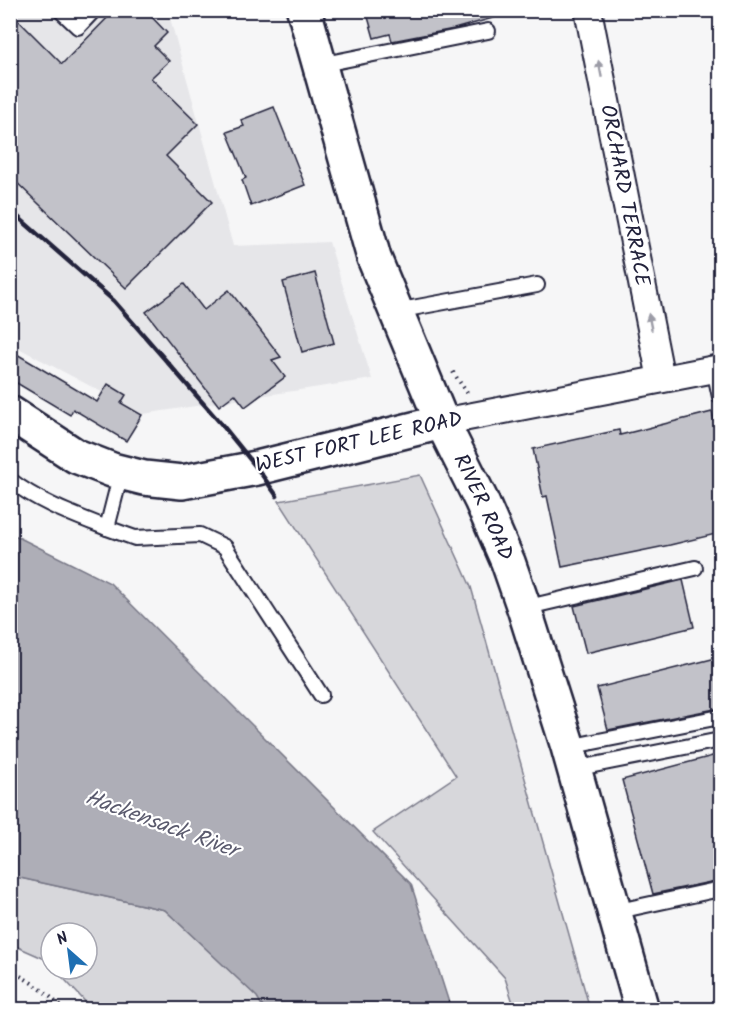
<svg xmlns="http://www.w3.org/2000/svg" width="731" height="1020" font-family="Kalam,sans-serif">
  <rect width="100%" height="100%" fill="#f6f6f7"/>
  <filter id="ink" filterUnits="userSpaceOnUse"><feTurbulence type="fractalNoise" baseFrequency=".0167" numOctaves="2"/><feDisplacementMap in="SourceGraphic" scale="12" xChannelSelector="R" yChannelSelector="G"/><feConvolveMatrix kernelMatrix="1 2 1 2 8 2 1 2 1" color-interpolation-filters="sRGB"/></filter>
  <g filter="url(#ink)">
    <path fill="#e6e6e9" d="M 10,11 L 168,11 L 233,246 L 329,242 L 372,379 L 143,414 L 11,344 Z"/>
    <g fill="#d7d7db" stroke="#7c7c8b" stroke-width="1.5">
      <path d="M 420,475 L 471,587 L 590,1009 L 515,1009 L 505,978 L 373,832 L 456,776 L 279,501 Z"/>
      <path d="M 11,876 L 165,910 L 258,997 L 264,1009 L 92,1009 L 55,969 L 87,969 L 87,933 L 51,933 L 51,965 L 45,959 L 11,944 Z"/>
    </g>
    <path fill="#aeaeb7" stroke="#767685" stroke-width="1.5" d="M 10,533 L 110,583 L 411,884 L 451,1009 L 264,1009 L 257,997 L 165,910 L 11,876 Z"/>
    <g fill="#c2c2c9" stroke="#22223b" stroke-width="1.5">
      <path d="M 115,10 L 145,10 L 167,33 L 154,46 L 169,61 L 151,78 L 198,124 L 166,156 L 212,202 L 126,288 L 10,176 L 10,12 L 62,64 Z"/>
      <path d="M 366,10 L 499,10 L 500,16 L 454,29 L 392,41 L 390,34 L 374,38 Z"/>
      <path d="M 274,107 L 305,185 L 251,206 L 242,180 L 246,178 L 227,132 L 244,126 L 241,120 Z"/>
      <path d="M 315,273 L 334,343 L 302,352 L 283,282 Z"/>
      <path d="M 184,284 L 204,310 L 229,290 L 281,357 L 272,360 L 285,377 L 245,407 L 235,394 L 219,406 L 146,312 Z"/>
      <path d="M 10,350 L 97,402 L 108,384 L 126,395 L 121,403 L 142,415 L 126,441 L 73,409 L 70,415 L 10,379 Z"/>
      <path d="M 712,412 L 720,445 L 720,533 L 670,545 L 562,567 L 547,496 L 543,497 L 533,449 L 619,430 L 620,435 Z"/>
      <path d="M 683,580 L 694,627 L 586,653 L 574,606 Z"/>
      <path d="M 720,657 L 720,708 L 608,730 L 597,688 Z"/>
      <path d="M 720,754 L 720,880 L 653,894 L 622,780 Z"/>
    </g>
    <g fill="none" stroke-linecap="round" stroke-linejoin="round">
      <defs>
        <g id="service">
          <path d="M 60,10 L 78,27 L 94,10"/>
          <path d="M 319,65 L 488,31"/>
          <path d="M 396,311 L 537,285"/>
          <path d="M 714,369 L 720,397"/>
          <path d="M 121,473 L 107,528 L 135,538 L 200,535 L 225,547 L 321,695"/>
          <path d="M 10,480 C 38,502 74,515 107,528"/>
          <path d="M 524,608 L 695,568"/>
          <path d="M 568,747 L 720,717"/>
          <path d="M 574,769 L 720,740"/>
          <path d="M 614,912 L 720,889"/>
        </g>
        <g id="minor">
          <path id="s1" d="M 588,10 L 661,379"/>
          <path d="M 442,422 L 720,368"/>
        </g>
        <g id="secondary">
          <path id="s2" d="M 304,10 L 374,258 L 442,422 L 481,500 L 508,562 L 524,608 L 568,747 L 642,1010"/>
          <path d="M 10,413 L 76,456 L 112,470 L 144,478 L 182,482 L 257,468 L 442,422"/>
        </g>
      </defs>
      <use href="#service" stroke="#22223b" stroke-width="18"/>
      <use href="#minor" stroke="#22223b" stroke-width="30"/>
      <use href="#secondary" stroke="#22223b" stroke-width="38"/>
      <g stroke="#22223b" stroke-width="4" stroke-dasharray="1.5 4.5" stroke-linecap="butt">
        <path d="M 453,372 L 467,393"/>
        <path d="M 10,970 C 30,981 49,993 63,1010"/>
      </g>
      <use href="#service" stroke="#fff" stroke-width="14"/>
      <use href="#minor" stroke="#fff" stroke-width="26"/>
      <use href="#secondary" stroke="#fff" stroke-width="33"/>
      <path stroke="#22223b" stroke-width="4.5" d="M 10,210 L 114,301 L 223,426 L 257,468 L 277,496"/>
    </g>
    <defs><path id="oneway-solid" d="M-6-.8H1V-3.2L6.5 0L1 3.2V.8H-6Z" transform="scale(1.5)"/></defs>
    <g fill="#9c9ca7">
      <use href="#oneway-solid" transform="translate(600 69) rotate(-101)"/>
      <use href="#oneway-solid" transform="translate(650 322) rotate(-101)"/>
    </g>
  </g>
  <g text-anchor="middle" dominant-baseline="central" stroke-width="4.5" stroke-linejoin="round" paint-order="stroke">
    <g font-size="21" fill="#22223b" stroke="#fff">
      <text stroke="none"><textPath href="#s1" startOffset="189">ORCHARD TERRACE</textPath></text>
      <text transform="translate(359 443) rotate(-13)">WEST FORT LEE ROAD</text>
      <text stroke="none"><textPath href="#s2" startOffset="530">RIVER ROAD</textPath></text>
    </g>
    <g font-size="22" font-style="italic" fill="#5a5a6d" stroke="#fff">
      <text transform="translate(161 825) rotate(20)">Hackensack River</text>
    </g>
  </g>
  <rect width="731" height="1020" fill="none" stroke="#fff" stroke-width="36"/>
  <rect x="18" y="18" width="695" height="984" fill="none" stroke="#22223b" stroke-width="2" filter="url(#ink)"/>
  <g transform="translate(69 951) rotate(332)"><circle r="28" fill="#ffffff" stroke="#a7a7b1" stroke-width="1.5"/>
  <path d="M0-4.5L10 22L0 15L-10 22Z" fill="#1f6fb2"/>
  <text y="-9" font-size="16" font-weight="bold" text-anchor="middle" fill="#22223b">N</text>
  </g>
</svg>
